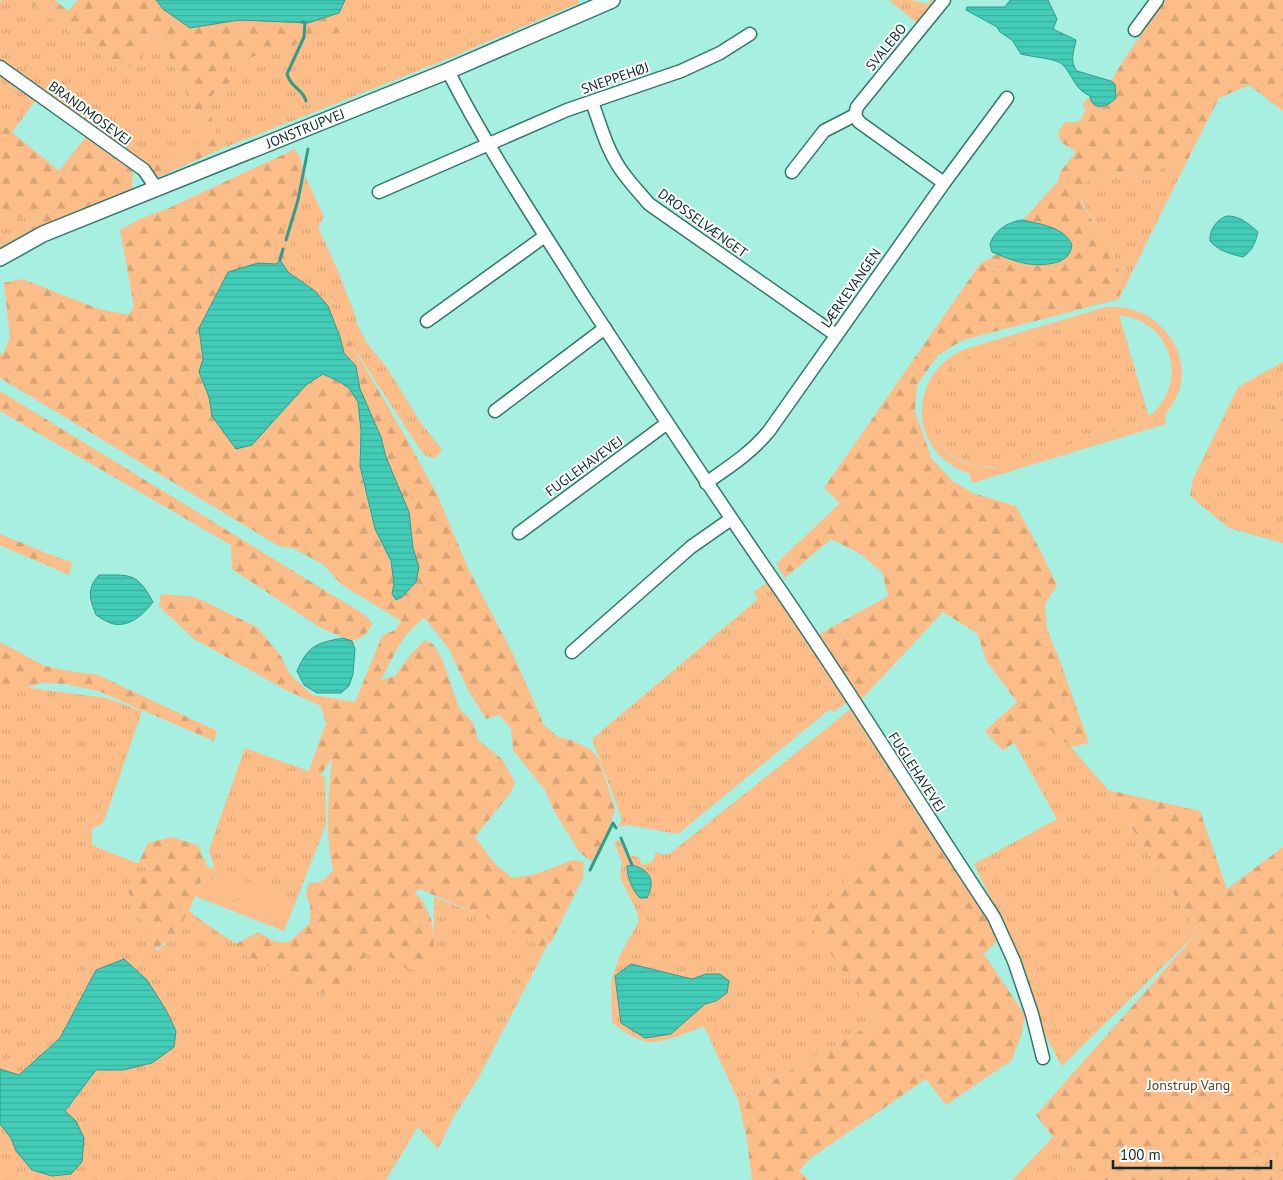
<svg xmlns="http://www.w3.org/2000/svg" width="1283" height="1180" font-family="'PT Sans',sans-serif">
  <defs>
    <pattern id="grass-tufts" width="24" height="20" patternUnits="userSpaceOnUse" patternTransform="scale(1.25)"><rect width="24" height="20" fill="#fdbd88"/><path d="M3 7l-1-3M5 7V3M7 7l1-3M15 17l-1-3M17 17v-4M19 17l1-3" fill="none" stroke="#d8a375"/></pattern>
    <pattern id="forest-firs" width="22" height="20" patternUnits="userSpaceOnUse" patternTransform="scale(1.25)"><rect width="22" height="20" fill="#fdbd88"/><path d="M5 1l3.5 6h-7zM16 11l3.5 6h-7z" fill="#d8a375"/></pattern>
    <pattern id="park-crowns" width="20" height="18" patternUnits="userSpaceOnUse" patternTransform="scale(1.25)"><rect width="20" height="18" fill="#fdbd88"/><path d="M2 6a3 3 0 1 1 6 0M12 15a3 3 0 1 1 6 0" fill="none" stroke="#d8a375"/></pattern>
    <pattern id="water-rules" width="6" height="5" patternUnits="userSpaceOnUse" patternTransform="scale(1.25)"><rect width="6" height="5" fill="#43cdb8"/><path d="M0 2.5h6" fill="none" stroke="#39b09e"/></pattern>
  </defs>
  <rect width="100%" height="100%" fill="#a6efe1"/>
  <g fill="url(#grass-tufts)">
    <path d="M 2,0 L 27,0 L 122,69 L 141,63 L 147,33 L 160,35 L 204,133 L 196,150 L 147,169 L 0,62 L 0,3 Z"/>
    <path d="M 352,0 L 578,0 L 579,3 L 440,62 L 221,149 L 206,100 L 230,82 L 229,63 L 343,31 Z"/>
    <path d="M 889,0 L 910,0 L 928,4 L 931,0 L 935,0 L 917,23 Z"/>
    <path d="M 0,70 L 38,97 L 12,132 L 0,122 Z"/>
    <path d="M 1187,161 L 1119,299 L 1123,282 L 1113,252 L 1098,232 L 1084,204 L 1076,191 L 1085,182 L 1126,172 L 1148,181 L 1165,165 Z"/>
    <path d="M 305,176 L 324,217 L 318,227 L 338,271 L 355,315 L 357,324 L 367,343 L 388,369 L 419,420 L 442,450 L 434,459 L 423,454 L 349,340 L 340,337 L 328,306 L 288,272 C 292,265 299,256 294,248 C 291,243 289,242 289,236 Z"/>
    <path d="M 50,209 L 0,245 L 0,219 L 4,221 Z"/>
    <path d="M 1119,315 L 1149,417 L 1134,425 L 999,466 C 926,475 903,382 969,356 L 1102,316 Z"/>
    <path d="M 1283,362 L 1283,396 L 1264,415 L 1283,428 L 1283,543 L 1229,528 L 1190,496 L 1193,479 L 1238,387 Z"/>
    <path d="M 768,581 L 849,700 L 834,712 L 830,709 L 678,834 L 628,825 L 618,827 L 622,819 L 592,739 L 758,599 L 754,592 Z"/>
    <path d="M 0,684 L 106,698 L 142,711 L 107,813 L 103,823 L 92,829 L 92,845 L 151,869 L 128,891 L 156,951 L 171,939 L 189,911 C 232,944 279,969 326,995 L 387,932 L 433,952 L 434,897 L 549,942 L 479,1077 L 454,1116 L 438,1149 L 418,1127 L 386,1180 L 0,1180 L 0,1124 L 11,1138 L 16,1151 L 65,1112 L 97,1070 L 123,1070 L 96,970 L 60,1038 L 19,1075 L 0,1069 Z"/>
    <path d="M 852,708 L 919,808 L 814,930 L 879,1020 L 738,1100 L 704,1026 C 688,1032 659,1046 643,1041 C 631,1037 622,1030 612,1023 L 611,981 L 620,955 L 639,921 L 637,912 L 620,877 L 622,862 L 614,842 L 620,840 L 628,859 L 631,855 L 638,857 L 642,865 L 652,862 L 656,852 L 664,855 L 672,852 Z"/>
    <path d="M 1041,722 L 1071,747 L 1108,790 L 1198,932 L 1062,1066 L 1039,1024 L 1026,971 L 974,864 L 1057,819 L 1014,742 Z"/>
    <path d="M 245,748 L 325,777 L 326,825 L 296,901 L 215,870 L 209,850 Z"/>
    <path d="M 1053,1137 L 1087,1180 L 1012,1180 Z"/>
  </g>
  <g fill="url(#forest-firs)">
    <path d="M 27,0 L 55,0 L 68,11 L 78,0 L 156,0 L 163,9 L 235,13 L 339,13 L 345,0 L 352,0 L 343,31 L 230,63 L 230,82 L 206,100 L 221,149 L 159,177 L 147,169 L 196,150 L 204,133 L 160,35 L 147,33 L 141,63 L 122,69 Z"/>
    <path d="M 1165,0 L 1283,0 L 1283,111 L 1249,85 L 1219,98 L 1187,161 L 1165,165 L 1148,181 L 1126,172 L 1085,182 L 1076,191 L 1098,232 L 1113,252 L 1123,282 L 1119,299 L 963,340 L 938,355 L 917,385 L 915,412 L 932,459 L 953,481 L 973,493 L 1016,506 L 1039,548 L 1057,585 L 1045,604 L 1047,629 L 1060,661 L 1089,743 L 1071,747 L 1041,722 L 1003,751 L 985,731 L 1017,702 L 987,662 L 977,633 L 943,612 L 859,702 L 816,636 L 888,596 L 882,572 L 859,553 L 831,539 L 785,578 L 776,564 L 840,503 L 824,488 L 980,264 L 997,254 C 1017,265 1041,268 1063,261 L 1058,231 L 1043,225 L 1023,220 L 1058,181 L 1060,172 L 1076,152 L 1060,141 L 1058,132 L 1065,122 L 1079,122 L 1086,110 L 1082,105 L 1090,96 L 1115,84 L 1111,81 L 1123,61 Z"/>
    <path d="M 0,122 L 59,171 L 88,134 L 133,167 L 132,193 L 0,250 L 0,245 L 49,210 L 4,221 L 0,219 Z"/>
    <path d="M 295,149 L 300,157 L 305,176 L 289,236 C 289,242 291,243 294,248 C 299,256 292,265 288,272 L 276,264 L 258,263 L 228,272 L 199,328 L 203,359 L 199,372 L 209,397 L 212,416 L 270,426 L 306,385 L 323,374 C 337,380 353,387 358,402 C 364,420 357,448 360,467 C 362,483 368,499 371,515 C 378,544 399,562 392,594 L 396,600 L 402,597 L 419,567 L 413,548 L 409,512 L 386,457 L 381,437 L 360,389 L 356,367 L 344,353 L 340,337 L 349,340 L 405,436 L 437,494 L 469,570 L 512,652 L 544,725 L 558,737 L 571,740 L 590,749 L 599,759 L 615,810 L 602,851 L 593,862 L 580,853 L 553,809 L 545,790 L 513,750 L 511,728 L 499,715 L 486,719 L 468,690 L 449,649 L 425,618 C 403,631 393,658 381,680 L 395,676 L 411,654 L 425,640 L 434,645 L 443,661 L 459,708 L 473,722 L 478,740 L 502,759 L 515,782 L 511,792 L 475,837 L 496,865 L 513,878 L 536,874 L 573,860 L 584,862 L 583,877 L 552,941 L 541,947 L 505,926 L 420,889 L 415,893 L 423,901 L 431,919 L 433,933 L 435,953 L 431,964 L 422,971 L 407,969 L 375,946 L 327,995 L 239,952 L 236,944 L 258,932 L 276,942 L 289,942 L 310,923 L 310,904 L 306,895 L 308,884 L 322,881 L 333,871 C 325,834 328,796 332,758 L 321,775 L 308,773 L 326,723 L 321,706 L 286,690 L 194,639 L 159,606 L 161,594 L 195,597 L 257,627 L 281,656 L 289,673 L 312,695 L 355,702 L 382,636 L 395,630 L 401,621 L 341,584 L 324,565 L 293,548 L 279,546 L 0,378 L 0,354 L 3,354 L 10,338 L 4,283 L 22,279 L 99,309 L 129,315 L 134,306 L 120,230 L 140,219 L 169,208 Z"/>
    <path d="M 0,391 L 365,615 L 373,624 L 364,636 L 352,641 L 321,628 L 232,569 L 231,545 L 0,411 Z"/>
    <path d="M 1283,396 L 1283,428 L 1264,415 Z"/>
    <path d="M 0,534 L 56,557 L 72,562 L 69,575 L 0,545 Z"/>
    <path d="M 0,642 L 45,666 L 69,671 L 98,675 L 217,731 L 214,741 L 98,691 L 67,684 L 42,683 L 30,687 L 0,688 Z"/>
    <path d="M 1108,790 L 1200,811 L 1227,889 L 1283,847 L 1283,1180 L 1087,1180 L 1036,1115 L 1198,932 Z"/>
    <path d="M 919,808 L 990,919 L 998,940 L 984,954 L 1025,1015 L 1021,1035 L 1012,1060 L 946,1105 L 926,1079 L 811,1158 L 799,1171 L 809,1180 L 752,1180 L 747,1140 L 738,1100 L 879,1020 L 805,919 Z"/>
    <path d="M 171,837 L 198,845 L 207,866 L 189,911 L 171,939 L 155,949 L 128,891 L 131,880 L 151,869 L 138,864 L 148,843 Z"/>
  </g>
  <path fill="url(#park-crowns)" d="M 1267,1140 L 1282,1158 L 1267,1170 L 1252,1152 Z"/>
  <g fill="#fdbd88" fill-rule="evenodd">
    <path d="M 1106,307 C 1164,301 1207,369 1165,414 L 1166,424 L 972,483 L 969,473 C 956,470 944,461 935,450 C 907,413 926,363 968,348 ZM 1119,315 C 1181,322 1191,401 1134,425 L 993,467 C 925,472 906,381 969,356 L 1102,316 Z"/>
    <path d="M 207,866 L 296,901 L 284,931 L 195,896 Z"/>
  </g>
  <g fill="url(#water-rules)" stroke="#329c8c">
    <path d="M 156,0 L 345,0 L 339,13 L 308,23 L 239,20 L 190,28 L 163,9 Z"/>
    <path d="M 1010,0 L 1048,0 L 1057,19 L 1053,29 L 1076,40 C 1074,52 1069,61 1077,71 L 1111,81 L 1115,84 L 1116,98 C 1108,107 1092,112 1090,96 C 1073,88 1074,76 1062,64 C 1055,58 1031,57 1021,54 L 1012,40 L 1000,32 L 997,27 L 966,10 L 967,7 L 1005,7 Z"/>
    <path d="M 1227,216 C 1240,216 1248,223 1258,232 C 1255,243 1253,250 1243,257 C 1230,254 1219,251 1210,241 C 1209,230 1217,219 1227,216 Z"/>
    <path d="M 1023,220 C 1039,224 1065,227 1072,245 C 1070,256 1064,261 1054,263 C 1031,268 1013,261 992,252 L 990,245 C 993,231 1009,221 1023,220 Z"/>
    <path d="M 280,260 L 288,272 L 315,291 L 328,306 L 340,337 L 344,353 L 356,366 L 360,389 L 381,437 L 386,457 L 409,512 L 413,548 L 419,567 L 416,582 L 402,597 L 396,600 L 392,594 L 394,584 L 391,561 L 375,529 L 360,466 L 361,431 L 358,402 L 350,389 L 340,382 L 323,374 L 306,385 L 252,445 L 236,449 L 212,416 L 209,397 L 199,372 L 203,359 L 199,328 L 228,272 L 258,263 L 276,264 Z"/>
    <path d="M 99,575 C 130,575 137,572 153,602 C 144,614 130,627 114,624 C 108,623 101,618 96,615 C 90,599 86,589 99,575 Z"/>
    <path d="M 343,638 L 352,641 L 355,649 L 353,674 L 349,686 L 341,693 L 317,693 L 304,685 L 297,671 C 308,645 317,643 343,638 Z"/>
    <path d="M 632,865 C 650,870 656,880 647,898 L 640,898 C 632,890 627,877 627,866 Z"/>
    <path d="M 124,959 L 147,980 L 166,1010 L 176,1031 L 174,1047 L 152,1063 L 123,1070 L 96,1070 L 65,1111 L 76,1121 L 84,1138 L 82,1162 L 71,1174 L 52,1176 L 32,1170 L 16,1151 L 11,1138 L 0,1124 L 0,1069 L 19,1075 L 60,1038 L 96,970 Z"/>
    <path d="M 631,964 L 692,979 L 706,974 L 720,974 L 729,981 L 727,993 L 716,1001 L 705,1004 L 671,1034 L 645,1038 L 621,1023 L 615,976 Z"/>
  </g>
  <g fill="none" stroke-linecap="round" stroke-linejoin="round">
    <g stroke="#329c8c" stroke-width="3">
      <path d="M 302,22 L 305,22 L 304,37 L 287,74 C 292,90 302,87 306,101"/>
      <path d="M 286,240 L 298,200 L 308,149"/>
      <path d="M 280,260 L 283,249"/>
      <path d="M 621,838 L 632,865"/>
      <path d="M 590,870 L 613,823 L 616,828"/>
    </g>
    <defs>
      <g id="minor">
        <path d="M 1135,30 L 1157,0"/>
        <path d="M 0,67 L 144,170 L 156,188"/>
        <path d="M 448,71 C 487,148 535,219 581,292 C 644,388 707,484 772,578 C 849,689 919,804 994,917 L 1014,961 L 1032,1014 L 1043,1058"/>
        <path d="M 592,102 C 600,124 606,147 619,167 C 628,181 639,192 649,204 L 836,335"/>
        <path d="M 792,172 L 824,131 L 855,115"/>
        <path d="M 944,183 L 859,122 L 855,115 L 857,107 L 944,0"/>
        <path d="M 379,192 L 567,110 L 681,71 L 720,53 L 750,34"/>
        <path d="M 427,321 L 545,236"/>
        <path d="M 495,411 L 605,328"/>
        <path d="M 706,483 C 729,467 751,453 769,431 L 944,183 L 1007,98"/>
        <path d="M 519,533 L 666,424"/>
        <path d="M 572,652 L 691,547 L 731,519"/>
      </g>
      <g id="tertiary">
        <path id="s1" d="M 0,258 L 43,234 L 448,71 L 612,0"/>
      </g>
    </defs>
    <use href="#minor" stroke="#2f786c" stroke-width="15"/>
    <use href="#tertiary" stroke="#2f786c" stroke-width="18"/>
    <use href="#minor" stroke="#fff" stroke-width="12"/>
    <use href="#tertiary" stroke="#fff" stroke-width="15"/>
  </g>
  <g text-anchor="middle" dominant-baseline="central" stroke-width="4" stroke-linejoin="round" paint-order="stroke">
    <g font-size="14" fill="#0b2a25" stroke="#fff">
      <text transform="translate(886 47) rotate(-51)">SVALEBO</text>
      <text transform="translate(615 78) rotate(-19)">SNEPPEHØJ</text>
      <text transform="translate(90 113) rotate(36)">BRANDMOSEVEJ</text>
      <text stroke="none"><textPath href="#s1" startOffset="332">JONSTRUPVEJ</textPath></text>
      <text transform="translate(703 223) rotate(36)">DROSSELVÆNGET</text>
      <text transform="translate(851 288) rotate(-55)">LÆRKEVANGEN</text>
      <text transform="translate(584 466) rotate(-36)">FUGLEHAVEVEJ</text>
      <text transform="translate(917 772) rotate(57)">FUGLEHAVEVEJ</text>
    </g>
    <g font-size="14" fill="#643e1b" stroke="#fff">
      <text x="1189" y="1085">Jonstrup Vang</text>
    </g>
  </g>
  <path d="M1113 1160v8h158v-8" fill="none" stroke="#0b2a25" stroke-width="2.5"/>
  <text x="1120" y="1160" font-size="15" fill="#0b2a25" stroke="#ffffff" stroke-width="4" paint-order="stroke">100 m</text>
</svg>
